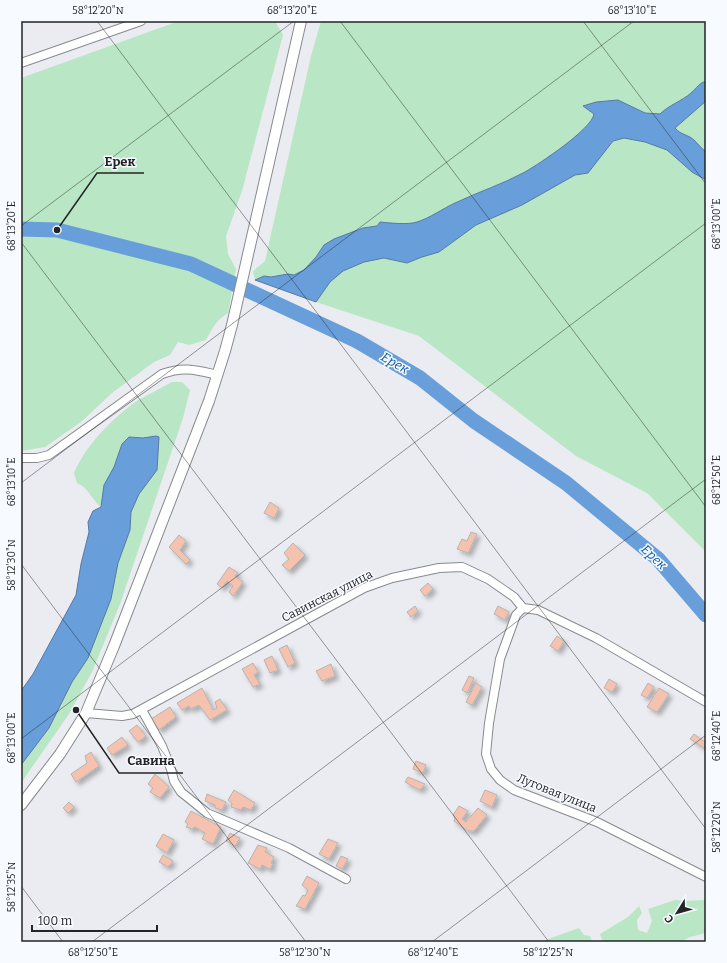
<svg xmlns="http://www.w3.org/2000/svg" width="727" height="963" font-family="Bitter,serif">
  <defs>
    <filter id="shadow"><feDropShadow dx="3.5" dy="3.5" stdDeviation="2" flood-color="#0004"/></filter>
  </defs>
  <rect width="100%" height="100%" fill="#eaecf1"/>
  <g fill="#b9e6c4">
    <path d="M 179,21 L 275,21 L 283,35 L 242,191 L 226,236 L 228,254 L 236,269 L 228,313 C 217,319 212,329 206,340 L 189,345 L 178,342 L 170,355 L 154,362 L 112,393 L 81,422 L 45,447 L 21,451 L 21,78 Z"/>
    <path d="M 321,21 L 706,21 L 706,81 C 699,84 697,88 691,93 C 682,101 669,105 660,114 L 645,113 L 618,100 L 596,102 L 583,106 L 594,114 C 592,129 539,164 525,172 C 503,184 478,192 455,203 C 442,209 430,218 417,222 C 408,225 390,223 380,222 L 377,226 L 363,228 L 324,245 L 316,257 L 304,270 L 294,276 L 288,274 L 271,277 L 264,276 L 255,280 L 253,271 L 265,261 L 311,56 Z"/>
    <path d="M 706,101 L 706,152 L 686,135 L 681,134 L 675,128 Z"/>
    <path d="M 624,138 L 645,142 L 667,150 L 692,172 L 706,180 L 706,552 L 647,493 L 576,456 L 419,336 L 316,302 L 330,282 L 343,271 L 363,262 L 384,258 L 407,263 L 422,257 L 439,252 L 476,225 L 522,205 L 575,175 L 588,173 L 613,141 Z"/>
    <path d="M 172,382 L 182,382 L 190,390 L 183,418 L 120,604 L 92,672 L 69,714 L 21,783 L 21,765 L 49,728 L 72,682 L 88,658 L 99,630 L 111,599 L 118,563 L 130,530 L 131,512 L 139,494 L 157,470 L 159,437 L 156,436 L 143,438 L 129,437 L 122,444 L 114,467 L 104,485 L 101,507 C 91,499 89,488 77,483 L 74,473 C 86,445 110,421 134,403 C 146,395 160,389 172,382 Z"/>
    <path d="M 706,898 L 706,933 L 690,937 L 680,942 L 603,942 L 600,934 L 628,917 L 639,906 L 642,913 L 637,920 L 638,930 L 647,933 L 652,921 L 648,909 L 675,900 L 684,901 L 704,900 Z"/>
    <path d="M 579,928 L 584,935 L 590,936 L 592,942 L 540,942 Z"/>
  </g>
  <g fill="#689fdb" stroke="#537aa4">
    <path d="M 706,81 L 706,101 L 675,128 C 681,135 687,134 694,140 C 698,144 701,148 706,152 L 706,180 L 692,172 L 667,150 L 645,142 L 624,138 L 613,141 L 588,173 L 575,175 L 522,205 L 476,225 L 439,252 L 422,257 L 407,263 L 384,258 L 364,262 L 343,271 L 330,282 L 316,302 L 255,280 L 264,276 L 271,277 L 288,274 L 294,275 L 304,270 L 316,257 L 324,245 L 334,239 L 363,228 L 377,226 L 380,222 C 390,223 408,225 417,222 C 430,218 442,209 455,203 C 478,192 503,184 525,172 C 539,164 592,129 594,114 L 583,106 L 596,102 L 618,100 L 645,113 L 660,114 C 669,105 682,101 691,93 C 697,88 699,83 706,81 Z"/>
    <path d="M 156,436 L 159,437 L 157,470 L 139,494 L 131,512 L 130,530 L 118,563 L 111,599 L 88,658 L 72,682 L 49,728 L 21,765 L 21,691 L 33,674 L 76,595 L 81,564 L 89,532 L 88,522 L 93,511 L 101,507 L 104,485 L 114,467 L 122,444 L 129,437 L 143,438 Z"/>
  </g>
  <g fill="none" stroke-linecap="round" stroke-linejoin="round">
    <path stroke="#689fdb" stroke-width="15" d="M 21,229 L 57,230 L 191,264 L 357,341 L 420,378 L 474,421 L 566,483 L 658,559 L 706,615"/>
  </g>
  <g fill="#f4c2ae" stroke="#b9b3b1" filter="url(#shadow)">
    <path d="M 270,502 L 279,508 L 274,518 L 264,513 Z"/>
    <path d="M 471,532 L 477,534 L 468,553 L 457,549 L 462,539 L 467,541 Z"/>
    <path d="M 179,535 L 186,541 L 180,550 L 190,560 L 186,564 L 169,547 Z"/>
    <path d="M 293,543 L 305,555 L 289,571 L 282,565 L 289,559 L 284,553 Z"/>
    <path d="M 229,567 L 238,573 L 235,576 L 243,582 L 233,596 L 229,592 L 233,586 L 227,581 L 222,588 L 217,584 Z"/>
    <path d="M 428,583 L 433,589 L 425,596 L 420,590 Z"/>
    <path d="M 415,606 L 418,611 L 411,617 L 407,612 Z"/>
    <path d="M 498,606 L 509,612 L 505,620 L 494,614 Z"/>
    <path d="M 557,636 L 564,641 L 558,651 L 550,646 Z"/>
    <path d="M 287,645 L 295,663 L 288,667 L 279,649 Z"/>
    <path d="M 272,656 L 278,670 L 270,673 L 264,660 Z"/>
    <path d="M 253,663 L 258,672 L 254,675 L 260,684 L 253,687 L 242,669 Z"/>
    <path d="M 331,664 L 335,676 L 322,681 L 316,671 Z"/>
    <path d="M 469,676 L 474,678 L 467,693 L 462,690 Z"/>
    <path d="M 609,679 L 617,684 L 612,692 L 604,688 Z"/>
    <path d="M 476,683 L 482,687 L 472,705 L 466,702 Z"/>
    <path d="M 648,683 L 654,687 L 647,698 L 641,695 Z"/>
    <path d="M 202,688 L 213,710 L 217,708 L 215,702 L 220,699 L 227,710 L 210,720 L 199,705 L 191,709 L 189,706 L 182,710 L 177,703 Z"/>
    <path d="M 659,688 L 669,694 L 657,712 L 647,707 Z"/>
    <path d="M 170,707 L 176,717 L 159,730 L 151,719 Z"/>
    <path d="M 137,725 L 146,736 L 138,742 L 129,731 Z"/>
    <path d="M 694,734 L 706,743 L 706,749 L 690,739 Z"/>
    <path d="M 122,737 L 128,745 L 112,755 L 107,748 Z"/>
    <path d="M 91,752 L 99,766 L 76,782 L 71,774 L 87,763 L 85,756 Z"/>
    <path d="M 416,761 L 426,765 L 423,773 L 413,769 Z"/>
    <path d="M 155,774 L 169,787 L 160,798 L 150,792 L 153,788 L 148,784 Z"/>
    <path d="M 408,777 L 425,784 L 420,790 L 405,782 Z"/>
    <path d="M 234,790 L 255,803 L 251,810 L 243,807 L 241,810 L 231,807 L 232,803 L 228,800 Z"/>
    <path d="M 485,790 L 497,795 L 492,807 L 480,801 Z"/>
    <path d="M 207,794 L 226,802 L 222,810 L 215,808 L 215,805 L 205,801 Z"/>
    <path d="M 69,802 L 74,807 L 68,813 L 63,808 Z"/>
    <path d="M 459,806 L 468,811 L 462,819 L 466,822 L 478,808 L 487,815 L 474,831 L 468,831 L 454,821 L 455,818 L 453,815 Z"/>
    <path d="M 191,811 L 221,827 L 213,844 L 202,839 L 205,833 L 195,827 L 192,829 L 186,827 L 188,824 L 185,822 Z"/>
    <path d="M 230,833 L 240,838 L 235,846 L 226,841 Z"/>
    <path d="M 163,834 L 174,840 L 167,853 L 156,846 Z"/>
    <path d="M 328,839 L 338,843 L 329,859 L 319,854 Z"/>
    <path d="M 258,845 L 267,848 L 265,852 L 274,857 L 271,863 L 273,864 L 270,869 L 262,865 L 260,869 L 248,863 Z"/>
    <path d="M 163,855 L 173,861 L 168,867 L 159,862 Z"/>
    <path d="M 341,856 L 348,859 L 342,869 L 336,866 Z"/>
    <path d="M 307,876 L 319,883 L 305,909 L 296,906 L 303,895 L 305,896 L 308,890 L 302,885 Z"/>
  </g>
  <g fill="none" stroke-linecap="round" stroke-linejoin="round">
    <defs>
      <g id="minor">
        <path d="M 21,63 L 141,21"/>
        <path d="M 21,458 L 37,458 L 49,455 L 162,374 C 184,366 196,370 218,375"/>
        <path d="M 523,608 L 516,615 L 500,659 L 489,723 L 486,754 L 491,769 L 500,780 L 514,790 L 597,822 L 706,877"/>
        <path d="M 142,710 L 162,746 L 171,769 L 174,781 L 181,792 L 191,800 L 207,813 L 289,848 L 346,879"/>
        <path d="M 86,713 L 122,716 L 133,714 L 364,588 L 392,578 L 439,568 L 462,567 L 488,579 L 514,597 L 523,608 L 538,610 L 596,638 L 706,702"/>
      </g>
      <path id="tertiary" d="M 21,805 L 60,754 L 86,713 L 114,646 L 209,401 L 225,351 L 232,325 L 301,21"/>
    </defs>
    <use href="#minor" stroke="#878a8e" stroke-width="10"/>
    <use href="#tertiary" stroke="#878a8e" stroke-width="12"/>
    <use href="#minor" stroke="#fff" stroke-width="8"/>
    <use href="#tertiary" stroke="#fff" stroke-width="10"/>
  </g>
  <path fill="none" stroke="#232425" stroke-width="1" stroke-opacity="0.45" d="M 97,21 L 706,829M 340,21 L 706,507M 583,21 L 706,184M 21,226 L 294,21M 21,242 L 549,942M 21,483 L 634,21M 21,564 L 306,942M 21,739 L 706,223M 21,886 L 63,942M 92,942 L 706,479M 432,942 L 706,735"/>
  <g text-anchor="middle" dominant-baseline="central" stroke-width="3" stroke-linejoin="round" paint-order="stroke">
    <g font-size="12" fill="#232425" stroke="#f7faff">
      <text transform="translate(327 596) rotate(-27)">Савинская улица</text>
      <text transform="translate(557 793) rotate(22)">Луговая улица</text>
    </g>
    <g font-size="13" font-style="italic" fill="#0158a0" stroke="#f7faff">
      <text transform="translate(395 363) rotate(30)">Ерек</text>
      <text transform="translate(654 557) rotate(43)">Ерек</text>
    </g>
  </g>
  <path fill="none" stroke="#232425" stroke-width="1.5" d="M57 230L97 173H144M76 710L119 773H183"/>
  <g fill="#232425" stroke="#f7faff" stroke-width="1.5">
    <circle cx="57" cy="230" r="4"/>
    <circle cx="76" cy="710" r="4"/>
  </g>
  <g font-size="13" text-anchor="middle" font-weight="bold" fill="#232425" stroke="#f7faff" stroke-width="3" stroke-linejoin="round" paint-order="stroke">
    <text x="120" y="166">Ерек</text>
    <text x="151" y="765">Савина</text>
  </g>
  <rect width="727" height="963" fill="none" stroke="#f7faff" stroke-width="44"/>
  <g transform="translate(677 913) rotate(233)" stroke="#f7faff" stroke-width="3" paint-order="stroke">
  <path d="M0-3L7 15L0 10L-7 15Z" fill="#232425"/>
  <text y="-6" font-size="11" font-weight="bold" text-anchor="middle" fill="#232425">С</text>
  </g>
  <path d="M32 925v6h125v-6" fill="none" stroke="#232425" stroke-width="2"/>
  <text x="38" y="925" font-size="12" fill="#232425" stroke="#f7faff" stroke-width="3" paint-order="stroke">100 m</text>
  <rect x="22" y="22" width="683" height="919" fill="none" stroke="#232425" stroke-width="1.5"/>
  <g font-size="10" text-anchor="middle" fill="#232425">
    <text x="98" y="14">58°12'20"N</text>
    <text x="292" y="14">68°13'20"E</text>
    <text x="632" y="14">68°13'10"E</text>
    <text transform="translate(716 224) rotate(-90)" y="4">68°13'00"E</text>
    <text transform="translate(11 226) rotate(-90)" y="4">68°13'20"E</text>
    <text transform="translate(716 480) rotate(-90)" y="4">68°12'50"E</text>
    <text transform="translate(11 482) rotate(-90)" y="4">68°13'10"E</text>
    <text transform="translate(11 565) rotate(-90)" y="4">58°12'30"N</text>
    <text transform="translate(716 736) rotate(-90)" y="4">68°12'40"E</text>
    <text transform="translate(11 738) rotate(-90)" y="4">68°13'00"E</text>
    <text transform="translate(716 827) rotate(-90)" y="4">58°12'20"N</text>
    <text transform="translate(11 887) rotate(-90)" y="4">58°12'35"N</text>
    <text x="93" y="956">68°12'50"E</text>
    <text x="305" y="956">58°12'30"N</text>
    <text x="433" y="956">68°12'40"E</text>
    <text x="548" y="956">58°12'25"N</text>
  </g>
</svg>
